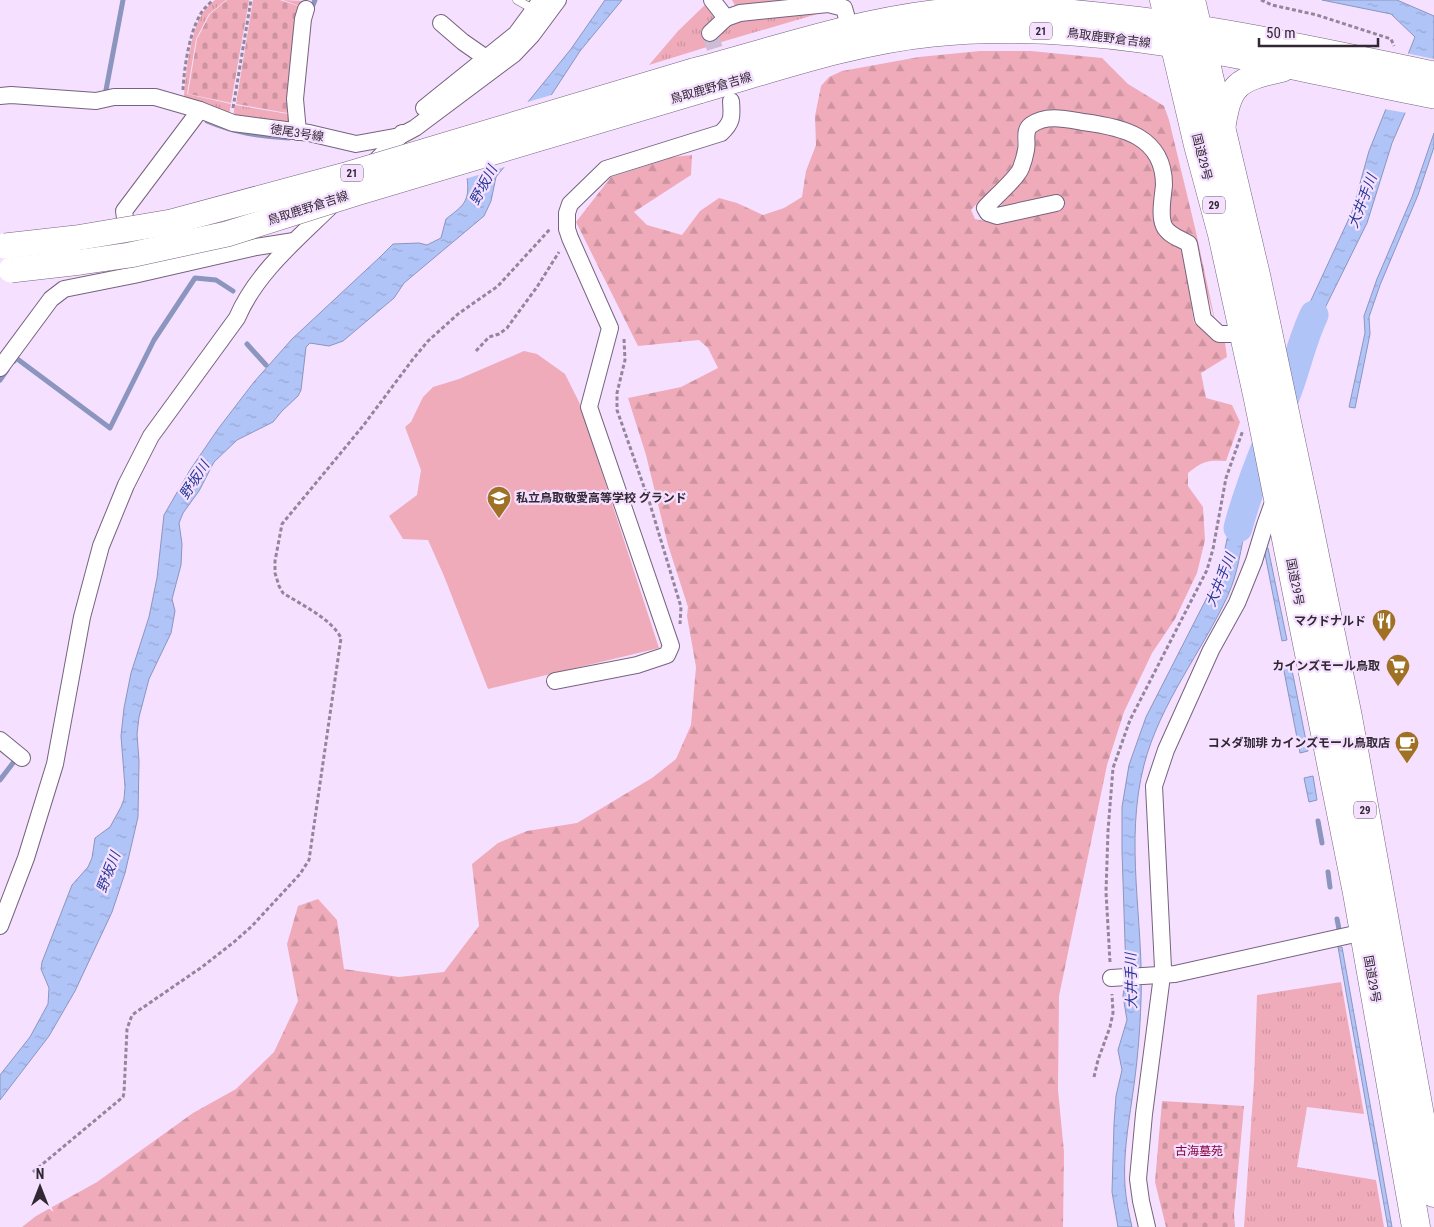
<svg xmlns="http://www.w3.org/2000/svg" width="1434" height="1227" font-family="'Roboto Condensed','Noto Sans JP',sans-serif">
  <defs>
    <pattern id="grass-tufts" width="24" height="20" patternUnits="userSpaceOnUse" patternTransform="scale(1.25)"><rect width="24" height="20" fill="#efabba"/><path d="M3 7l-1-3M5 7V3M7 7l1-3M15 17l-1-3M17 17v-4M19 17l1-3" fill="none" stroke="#cd93a0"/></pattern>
    <pattern id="forest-firs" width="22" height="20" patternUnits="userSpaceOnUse" patternTransform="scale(1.25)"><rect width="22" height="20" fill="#efabba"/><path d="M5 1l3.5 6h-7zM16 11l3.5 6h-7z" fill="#cd93a0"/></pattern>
    <pattern id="cemetery-stones" width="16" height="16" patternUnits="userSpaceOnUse" patternTransform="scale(1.25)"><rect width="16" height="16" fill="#efabba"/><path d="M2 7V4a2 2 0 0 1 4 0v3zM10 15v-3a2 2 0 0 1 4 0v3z" fill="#cd93a0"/></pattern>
    <pattern id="water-ripples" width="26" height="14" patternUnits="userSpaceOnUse" patternTransform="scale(1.25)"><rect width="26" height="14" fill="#b1c4f8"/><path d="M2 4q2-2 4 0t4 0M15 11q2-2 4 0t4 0" fill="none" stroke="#99a8d5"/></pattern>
  </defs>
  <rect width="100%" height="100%" fill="#f6e0ff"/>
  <g fill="url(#grass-tufts)">
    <path d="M 215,0 L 226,0 L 209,14 L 196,39 L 187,94 L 231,104 L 229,115 L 184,99 C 185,76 190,34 202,14 C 205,9 210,4 215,0 Z"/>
    <path d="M 283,0 L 304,1 L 302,6 L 293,126 L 233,117 L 235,105 L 288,114 L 288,97 L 299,6 Z"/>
    <path d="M 710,0 L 721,16 L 701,33 L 707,47 L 649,65 L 678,31 Z"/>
    <path d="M 732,0 L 812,0 L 737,9 Z"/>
    <path d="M 831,10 L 718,43 C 715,30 731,23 741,18 Z"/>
    <path d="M 1341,982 L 1364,1114 L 1307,1107 L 1297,1167 L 1376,1180 L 1384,1227 L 1244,1227 L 1254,1081 L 1257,995 Z"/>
  </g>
  <path fill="url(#forest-firs)" d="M 980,51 L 1031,51 L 1102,58 L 1128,84 L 1164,106 L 1169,120 L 1196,232 L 1216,325 L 1191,234 L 1172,229 L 1167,221 L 1170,181 L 1161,153 L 1149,135 L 1129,124 L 1118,121 L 1050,111 C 1035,113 1018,120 1017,138 C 1017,147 1019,156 1014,164 C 1006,177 982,198 971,210 L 975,219 L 984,221 L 1003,221 L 1003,218 L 1059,206 L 1057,200 L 1003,212 L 997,212 C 1006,194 1030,177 1033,160 C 1035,147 1029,131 1043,124 L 1115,133 C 1140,141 1161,161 1159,189 C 1158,201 1153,215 1158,227 C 1163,239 1179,243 1184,255 L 1194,323 L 1225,343 L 1227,357 L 1201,373 L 1206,398 L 1232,405 L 1240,422 L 1226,461 C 1207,460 1203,461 1188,473 L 1188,486 L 1203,507 L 1205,540 L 1197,573 L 1175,619 L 1152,653 L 1124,712 L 1107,765 L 1059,996 L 1058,1090 L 1064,1152 L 1063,1227 L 22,1227 L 36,1216 L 97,1182 L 193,1113 L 236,1089 L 274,1052 L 298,1001 L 287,944 L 298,906 L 318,899 L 337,920 L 344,969 L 399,977 L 444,972 L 479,926 L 472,864 L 498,843 L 527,831 L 577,823 L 652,778 L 676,759 L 691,725 L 696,667 L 687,616 L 688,607 L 668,545 L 646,455 L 628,398 L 681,387 L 718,368 L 708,348 L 699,340 L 638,346 L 576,222 L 611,177 L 673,157 L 692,155 L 691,175 L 634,212 L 647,225 L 682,235 L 700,211 L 719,198 L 737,203 L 763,215 L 784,208 L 802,197 L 806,171 L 816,145 L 815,116 L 821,86 L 829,77 L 842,71 L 919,57 Z"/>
  <g fill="url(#cemetery-stones)">
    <path d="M 227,0 L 249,0 L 231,103 L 188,94 L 197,39 L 210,14 Z"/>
    <path d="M 253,0 L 280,0 L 298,6 L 295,16 L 287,97 L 287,113 L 236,104 Z"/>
    <path d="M 1162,1101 L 1244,1106 L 1234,1214 L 1235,1227 L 1166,1227 L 1155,1182 Z"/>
  </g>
  <path fill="#efabba" d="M 524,351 L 537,354 L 565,374 L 579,402 L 659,648 L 488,689 L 444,576 L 428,540 L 403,539 L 389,516 L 417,495 L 421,470 L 405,427 L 411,422 L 423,397 L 433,387 L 459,379 Z"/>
  <g fill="url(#water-ripples)" stroke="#8b95bd">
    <path d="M 605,0 L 622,0 L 580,51 L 505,166 L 496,177 L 491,201 L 484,216 L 404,283 L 394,298 L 343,341 L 329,346 L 310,343 L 306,347 L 301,390 L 298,396 L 282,411 L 273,422 L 237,440 L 214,462 L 199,491 L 183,513 L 179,523 L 182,544 L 181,565 L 172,599 L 175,611 L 171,633 L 149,679 L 139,717 L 137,734 L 139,761 L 138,817 L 125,873 L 112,912 L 75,991 L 49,1036 L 0,1100 L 0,1075 L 30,1037 L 48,1004 L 49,988 L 41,969 L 42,962 L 72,885 L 88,867 L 92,858 L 95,838 L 110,827 L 121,807 L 124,799 L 125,787 L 121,736 L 124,708 L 131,673 L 149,617 L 157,578 L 164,515 L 190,470 L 218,429 L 254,382 L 292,339 L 380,257 L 393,244 L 419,243 L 427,245 L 441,238 L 446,219 C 464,205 470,202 467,177 L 571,49 Z"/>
    <path d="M 1322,0 L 1397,0 L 1434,16 L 1434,61 L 1405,113 L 1392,143 L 1367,223 L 1323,312 L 1306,358 L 1293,344 L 1307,309 L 1352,212 L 1369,151 L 1415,37 L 1391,14 Z"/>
    <path d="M 1434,133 L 1434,147 L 1418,195 L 1380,285 L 1369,317 L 1370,334 L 1355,408 L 1349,407 L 1365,333 L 1364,316 L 1377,279 L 1412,197 Z"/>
    <path d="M 1243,483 L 1256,496 C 1252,505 1248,515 1246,525 C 1241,548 1238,573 1228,595 C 1202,652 1160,703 1144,765 C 1124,842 1144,922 1141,1000 C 1140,1033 1137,1066 1132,1099 C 1128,1127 1123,1157 1125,1186 C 1126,1200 1129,1214 1132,1227 L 1118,1227 L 1112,1192 L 1114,1124 L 1116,1096 L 1122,1070 L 1118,1050 L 1127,1020 L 1123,996 L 1126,972 L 1122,851 L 1122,807 L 1129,765 L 1146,717 L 1220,572 L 1232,516 Z"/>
    <path d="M 1268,548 L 1287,640 L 1282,641 L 1264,549 Z"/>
    <path d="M 1291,665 L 1308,751 L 1300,753 L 1283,666 Z"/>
    <path d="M 1313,776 L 1317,800 L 1309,802 L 1304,778 Z"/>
    <path d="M 1338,947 L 1342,947 L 1392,1227 L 1388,1227 Z"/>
  </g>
  <g fill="#f6e0ff">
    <path d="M 1406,53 L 1434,59 L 1434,66 L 1407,113 L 1384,109 Z"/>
    <path d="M 555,94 L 508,166 L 465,179 L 465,176 L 524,103 Z"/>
  </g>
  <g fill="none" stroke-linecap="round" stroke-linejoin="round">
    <g stroke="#8b95bd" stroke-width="5">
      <path d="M 311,10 L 315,0"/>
      <path d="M 106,90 L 123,0"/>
      <path d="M 207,121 C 235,133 259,136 289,138"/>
      <path d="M 247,344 L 266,365"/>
      <path d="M 14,361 L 16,358 L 110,428 L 154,340 L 195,278 L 216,280 L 233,291"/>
      <path d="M 0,380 L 7,370"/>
      <path d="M 0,780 L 16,759"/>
      <path d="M 1318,821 L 1322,843"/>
      <path d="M 1328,872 L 1330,887"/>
      <path d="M 1337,919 L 1339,929"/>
    </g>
    <path stroke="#b1c4f8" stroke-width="29" d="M 1238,528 C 1251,478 1273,432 1290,384 C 1298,361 1303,338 1314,315"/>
    <path stroke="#cfbbd6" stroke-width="16" stroke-dasharray="16 8" stroke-linecap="butt" d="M 710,33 L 722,72"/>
    <defs>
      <path id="lane" d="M 517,0 L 533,9"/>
      <g id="street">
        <path d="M 712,0 L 726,18"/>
        <path d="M 441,23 L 463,42 L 486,58"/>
        <path d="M 710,33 L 726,18 L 740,13 L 828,4 L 844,8 L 850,29"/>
        <path d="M 0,96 L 11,95 L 96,101 L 114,97 L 155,97 L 200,110 L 233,123 L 309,133 L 356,144 L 400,136 L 402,133"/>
        <path d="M 424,108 L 516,34 L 541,0"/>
        <path d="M 298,132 L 295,99 L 303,19 L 306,9"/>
        <path d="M 371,166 L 400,136 L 415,128 L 514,54 L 532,35 L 558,0"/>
        <path d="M 1056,203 L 997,216 L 988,213 L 985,208 C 993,199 1018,177 1021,168 C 1023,163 1025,156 1026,150 C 1028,141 1023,131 1031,125 C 1046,114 1066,119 1083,122 C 1122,127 1164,136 1164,185 C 1163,197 1159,215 1164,226 C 1169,236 1180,238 1189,244 L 1203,319 L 1219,334 L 1244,334"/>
        <path d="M 128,238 L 124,211 L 200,110"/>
        <path d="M 0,368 L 51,299 L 64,289 L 134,275 L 256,247 L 294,241"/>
        <path d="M 555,681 L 637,665 L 667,655 L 671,646 L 589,407 L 610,328 L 570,238 L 567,229 L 567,213 L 570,204 L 606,169 L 721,133 C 733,122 732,116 731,101"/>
        <path d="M 0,740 L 22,758"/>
        <path d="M 0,926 L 26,858 L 55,764 L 82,617 L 101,546 L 126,485 L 151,436 L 237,318 C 257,271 299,238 334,203"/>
        <path d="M 1111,978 L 1175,974 L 1364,932"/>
        <path d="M 1147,1227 L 1141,1201 L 1138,1179 L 1144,1114 L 1163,968 L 1154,786 L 1166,750 L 1211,650 L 1237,603 L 1254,561 L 1265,525 L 1275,497"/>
      </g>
      <g id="primary">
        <path d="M 693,71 C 772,50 851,23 932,13 C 997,5 1060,10 1125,18 C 1229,30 1332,53 1434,74"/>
        <path d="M 699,91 C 776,69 853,42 933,34 C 1101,17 1271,64 1434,96"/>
        <path d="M 1222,133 C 1229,83 1236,80 1283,69"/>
      </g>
      <g id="highway">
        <path d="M 1164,0 L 1198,145 L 1222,234 L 1258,399 L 1357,893 L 1416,1227"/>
        <path d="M 1191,0 L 1256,275 L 1305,507 L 1348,717 L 1434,1193"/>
      </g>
    </defs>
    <use href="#lane" stroke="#76637e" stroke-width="9"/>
    <use href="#street" stroke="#76637e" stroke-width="18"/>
    <use href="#primary" stroke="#76637e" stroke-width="26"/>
    <use href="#highway" stroke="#76637e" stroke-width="29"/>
    <g stroke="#95859b" stroke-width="3" stroke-dasharray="4 2.5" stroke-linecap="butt">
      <path d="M 1261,0 L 1272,5 L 1317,15 L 1391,39 L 1394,46"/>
      <path d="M 183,90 C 184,69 189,34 200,15 C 203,9 208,5 213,0"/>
      <path d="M 233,108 L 251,0"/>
      <path d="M 624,339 L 625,360 L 617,393 L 617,410 L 650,504 L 681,607 L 680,624"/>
      <path d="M 476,351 L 489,337 L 499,334 L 507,328 L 537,287 L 559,252"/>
      <path d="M 1110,962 L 1106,892 L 1108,831 L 1113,768 L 1130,720 L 1207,570 L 1213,549 L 1226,478 L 1243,430"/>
      <path d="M 1094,1077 L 1098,1060 L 1110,1027 L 1113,1013 L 1112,994"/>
      <path d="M 33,1172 L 123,1097 L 124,1093 L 127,1029 L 132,1015 L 202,967 L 234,942 L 252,926 L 300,874 L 309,860 L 341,638 C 332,619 300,604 283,593 L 279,586 L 275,573 L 275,561 L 282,524 L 363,426 L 413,359 L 428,341 L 458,314 L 498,286 L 551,228"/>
    </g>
    <use href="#lane" stroke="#fff" stroke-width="8"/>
    <use href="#street" stroke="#fff" stroke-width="16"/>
    <use href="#primary" stroke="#fff" stroke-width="25"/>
    <use href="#highway" stroke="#fff" stroke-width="28"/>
    <defs>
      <g id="primary-bridge">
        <path d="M 5,246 L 76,238 L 171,222 L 349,174 L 693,71"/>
        <path d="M 11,270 L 81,262 L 130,255 L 227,234 L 356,193 L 699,91"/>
      </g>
    </defs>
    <use href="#primary-bridge" stroke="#76637e" stroke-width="26" stroke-linecap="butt"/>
    <use href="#primary-bridge" stroke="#fff" stroke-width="25"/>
  </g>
  <defs>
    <symbol id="school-pin" viewBox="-11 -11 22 30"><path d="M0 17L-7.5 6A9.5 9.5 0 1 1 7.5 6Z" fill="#a07124" stroke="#f6e0ff"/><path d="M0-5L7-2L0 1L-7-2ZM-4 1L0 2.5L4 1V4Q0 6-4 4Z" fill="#fff"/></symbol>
    <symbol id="restaurant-pin" viewBox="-11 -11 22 30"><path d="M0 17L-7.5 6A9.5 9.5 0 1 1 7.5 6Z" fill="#a07124" stroke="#f6e0ff"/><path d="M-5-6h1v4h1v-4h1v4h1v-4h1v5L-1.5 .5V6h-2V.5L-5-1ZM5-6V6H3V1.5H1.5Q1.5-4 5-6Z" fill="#fff"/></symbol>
    <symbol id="supermarket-pin" viewBox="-11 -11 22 30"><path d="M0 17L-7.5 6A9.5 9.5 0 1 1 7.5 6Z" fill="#a07124" stroke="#f6e0ff"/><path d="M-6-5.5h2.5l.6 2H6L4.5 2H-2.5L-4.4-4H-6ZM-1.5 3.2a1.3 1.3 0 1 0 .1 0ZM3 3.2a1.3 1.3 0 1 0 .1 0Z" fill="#fff"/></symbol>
    <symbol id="cafe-pin" viewBox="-11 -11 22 30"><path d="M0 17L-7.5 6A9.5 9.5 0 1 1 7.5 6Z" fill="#a07124" stroke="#f6e0ff"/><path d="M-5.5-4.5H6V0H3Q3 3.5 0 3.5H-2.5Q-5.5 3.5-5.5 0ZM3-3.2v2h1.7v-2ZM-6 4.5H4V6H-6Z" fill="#fff"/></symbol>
  </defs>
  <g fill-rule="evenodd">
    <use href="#school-pin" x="485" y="484" width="28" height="38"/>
    <use href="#restaurant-pin" x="1370" y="607" width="28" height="38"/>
    <use href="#supermarket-pin" x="1384" y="652" width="28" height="38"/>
    <use href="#cafe-pin" x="1393" y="729" width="28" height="38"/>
  </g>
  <g text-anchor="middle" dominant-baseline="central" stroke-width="4.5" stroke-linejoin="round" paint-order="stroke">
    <g fill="#f6e0ff" stroke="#6c5f71" stroke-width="1">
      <rect x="1030" y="22.5" width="22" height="17" rx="4"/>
      <rect x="341" y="164.5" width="22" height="17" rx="4"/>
      <rect x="1203" y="196.5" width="22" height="17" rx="4"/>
      <rect x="1354" y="801.5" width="22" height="17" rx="4"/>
    </g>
    <g font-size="11" font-weight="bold" fill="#312834">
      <text x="1041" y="31">21</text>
      <text x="352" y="173">21</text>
      <text x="1214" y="205">29</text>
      <text x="1365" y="810">29</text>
    </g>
    <g font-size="12" fill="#312834" stroke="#f6e0ff">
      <text transform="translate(1109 38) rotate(7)">鳥取鹿野倉吉線</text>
      <text transform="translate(711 88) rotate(-16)">鳥取鹿野倉吉線</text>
      <text transform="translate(297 133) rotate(9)">徳尾3号線</text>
      <text transform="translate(1202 157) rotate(76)">国道29号</text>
      <text transform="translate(308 208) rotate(-18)">鳥取鹿野倉吉線</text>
      <text transform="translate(1295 582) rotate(79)">国道29号</text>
      <text transform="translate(1372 979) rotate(80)">国道29号</text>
    </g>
    <g font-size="12" font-weight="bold" fill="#312834" stroke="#f6e0ff" text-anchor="end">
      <text x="516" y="498" text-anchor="start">私立鳥取敬愛高等学校 グランド</text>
      <text x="1366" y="621">マクドナルド</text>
      <text x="1380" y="666">カインズモール鳥取</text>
      <text x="1390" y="743">コメダ珈琲 カインズモール鳥取店</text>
    </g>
    <g font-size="12" fill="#85063e" stroke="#f6e0ff">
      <text x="1199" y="1151">古海墓苑</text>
    </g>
    <g font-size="14" font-style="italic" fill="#253897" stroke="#f6e0ff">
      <text transform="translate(483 185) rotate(-62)">野坂川</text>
      <text transform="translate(1362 201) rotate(-69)">大井手川</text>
      <text transform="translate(194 480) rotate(-57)">野坂川</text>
      <text transform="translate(1220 580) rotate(-68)">大井手川</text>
      <text transform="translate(108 872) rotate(-69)">野坂川</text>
      <text transform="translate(1131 981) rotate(-91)">大井手川</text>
    </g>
  </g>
  <g transform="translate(40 1187)" stroke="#f6e0ff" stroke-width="4" paint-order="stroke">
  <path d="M0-4L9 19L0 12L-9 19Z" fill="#312834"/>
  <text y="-8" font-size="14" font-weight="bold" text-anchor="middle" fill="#312834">N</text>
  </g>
  <path d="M1259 38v8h119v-8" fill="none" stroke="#312834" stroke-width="2.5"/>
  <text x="1266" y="38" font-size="15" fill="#312834" stroke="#f6e0ff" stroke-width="4" paint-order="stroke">50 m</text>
</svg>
